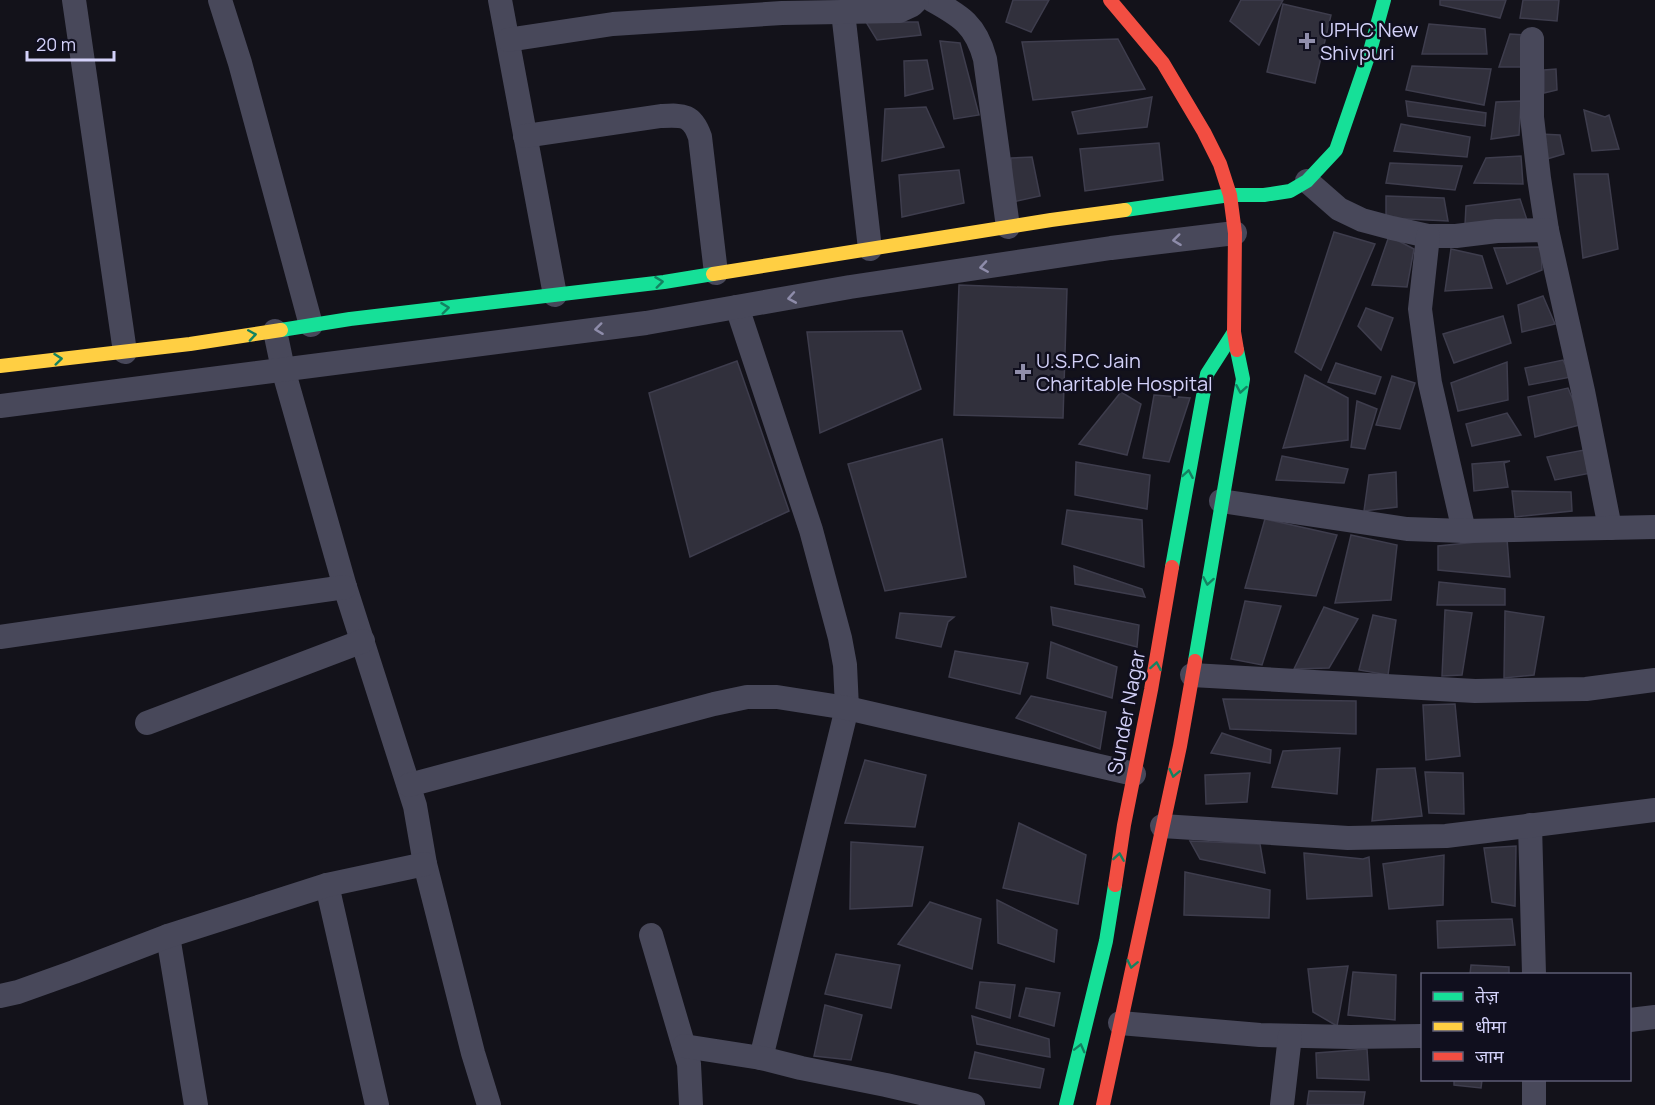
<svg xmlns="http://www.w3.org/2000/svg" width="1655" height="1105" font-family="Manrope,'Noto Sans Devanagari',sans-serif">
  <rect width="100%" height="100%" fill="#13121a"/>
  <g fill="#31303c" stroke="#3e3d4d" stroke-width="1.5">
    <path d="M 1013,0 L 1049,0 L 1031,32 L 1006,22 Z"/>
    <path d="M 1241,0 L 1283,0 L 1259,45 L 1230,21 Z"/>
    <path d="M 1440,0 L 1506,0 L 1500,18 L 1440,5 Z"/>
    <path d="M 1523,0 L 1559,0 L 1557,21 L 1520,18 Z"/>
    <path d="M 1283,4 L 1331,15 L 1315,83 L 1267,72 Z"/>
    <path d="M 866,22 L 918,22 L 921,35 L 877,40 Z"/>
    <path d="M 1429,24 L 1485,29 L 1487,54 L 1422,54 Z"/>
    <path d="M 1510,34 L 1528,35 L 1527,67 L 1499,67 Z"/>
    <path d="M 1118,39 L 1145,89 L 1033,100 L 1022,42 Z"/>
    <path d="M 940,41 L 960,43 L 979,115 L 954,119 Z"/>
    <path d="M 927,60 L 933,89 L 905,96 L 904,61 Z"/>
    <path d="M 1412,66 L 1491,69 L 1484,105 L 1406,90 Z"/>
    <path d="M 1556,69 L 1557,90 L 1544,93 L 1544,70 Z"/>
    <path d="M 1152,97 L 1147,127 L 1078,134 L 1072,112 Z"/>
    <path d="M 1406,101 L 1486,113 L 1485,126 L 1408,116 Z"/>
    <path d="M 1521,101 L 1519,135 L 1491,139 L 1496,102 Z"/>
    <path d="M 926,107 L 944,147 L 882,161 L 885,109 Z"/>
    <path d="M 1584,110 L 1605,117 L 1609,115 L 1619,149 L 1592,151 Z"/>
    <path d="M 1401,124 L 1470,137 L 1467,157 L 1394,151 Z"/>
    <path d="M 1540,134 L 1560,135 L 1564,154 L 1547,159 Z"/>
    <path d="M 1159,143 L 1163,180 L 1085,191 L 1080,149 Z"/>
    <path d="M 1521,156 L 1523,184 L 1474,183 L 1486,158 Z"/>
    <path d="M 1032,157 L 1040,196 L 1013,202 L 1011,158 Z"/>
    <path d="M 1390,163 L 1462,166 L 1455,190 L 1386,183 Z"/>
    <path d="M 959,170 L 964,203 L 902,217 L 899,175 Z"/>
    <path d="M 1574,174 L 1608,174 L 1618,249 L 1583,258 Z"/>
    <path d="M 1386,196 L 1444,198 L 1448,221 L 1386,218 Z"/>
    <path d="M 1520,199 L 1527,220 L 1465,225 L 1466,206 Z"/>
    <path d="M 1334,232 L 1375,244 L 1321,370 L 1295,352 Z"/>
    <path d="M 1389,236 L 1414,249 L 1407,287 L 1372,285 Z"/>
    <path d="M 1541,247 L 1542,270 L 1507,284 L 1494,248 Z"/>
    <path d="M 1451,249 L 1482,256 L 1492,288 L 1445,291 Z"/>
    <path d="M 959,285 L 1067,289 L 1063,418 L 954,415 Z"/>
    <path d="M 1543,296 L 1555,324 L 1522,332 L 1518,305 Z"/>
    <path d="M 1366,308 L 1393,318 L 1381,350 L 1358,326 Z"/>
    <path d="M 1503,316 L 1511,343 L 1454,363 L 1443,334 Z"/>
    <path d="M 902,331 L 921,389 L 820,433 L 807,332 Z"/>
    <path d="M 1563,360 L 1571,377 L 1529,385 L 1525,368 Z"/>
    <path d="M 737,361 L 789,511 L 690,557 L 649,393 Z"/>
    <path d="M 1507,362 L 1508,400 L 1458,411 L 1451,383 Z"/>
    <path d="M 1336,363 L 1381,377 L 1375,394 L 1328,382 Z"/>
    <path d="M 1305,375 L 1348,398 L 1348,440 L 1283,448 Z"/>
    <path d="M 1392,376 L 1415,383 L 1400,429 L 1376,425 Z"/>
    <path d="M 1568,388 L 1583,424 L 1535,437 L 1528,397 Z"/>
    <path d="M 1121,392 L 1141,404 L 1127,455 L 1079,444 Z"/>
    <path d="M 1154,395 L 1190,398 L 1169,462 L 1143,458 Z"/>
    <path d="M 1357,401 L 1377,409 L 1365,449 L 1351,447 Z"/>
    <path d="M 1507,413 L 1521,435 L 1472,446 L 1466,424 Z"/>
    <path d="M 942,439 L 966,577 L 885,591 L 848,464 Z"/>
    <path d="M 1584,450 L 1591,473 L 1555,480 L 1547,457 Z"/>
    <path d="M 1282,456 L 1348,469 L 1344,483 L 1276,480 Z"/>
    <path d="M 1510,461 L 1504,463 L 1508,487 L 1474,491 L 1472,464 Z"/>
    <path d="M 1076,462 L 1150,475 L 1147,509 L 1075,495 Z"/>
    <path d="M 1396,472 L 1397,507 L 1364,511 L 1369,475 Z"/>
    <path d="M 1512,491 L 1571,492 L 1572,511 L 1515,517 Z"/>
    <path d="M 1067,510 L 1142,520 L 1144,567 L 1062,544 Z"/>
    <path d="M 1265,519 L 1337,535 L 1316,596 L 1245,588 Z"/>
    <path d="M 1351,535 L 1397,545 L 1391,600 L 1335,603 Z"/>
    <path d="M 1507,539 L 1510,577 L 1438,570 L 1438,546 Z"/>
    <path d="M 1074,566 L 1142,589 L 1145,597 L 1075,584 Z"/>
    <path d="M 1439,582 L 1505,589 L 1505,605 L 1437,605 Z"/>
    <path d="M 1245,601 L 1281,606 L 1262,665 L 1231,659 Z"/>
    <path d="M 1051,607 L 1139,625 L 1137,647 L 1053,625 Z"/>
    <path d="M 1324,607 L 1358,619 L 1329,668 L 1294,669 Z"/>
    <path d="M 1445,610 L 1472,613 L 1462,675 L 1442,676 Z"/>
    <path d="M 1505,611 L 1544,617 L 1534,675 L 1504,678 Z"/>
    <path d="M 900,613 L 954,617 L 948,622 L 941,647 L 896,638 Z"/>
    <path d="M 1373,615 L 1396,620 L 1388,675 L 1359,670 Z"/>
    <path d="M 1051,642 L 1117,667 L 1112,698 L 1047,678 Z"/>
    <path d="M 955,651 L 1028,663 L 1020,694 L 949,677 Z"/>
    <path d="M 1031,696 L 1106,712 L 1100,749 L 1016,718 Z"/>
    <path d="M 1223,699 L 1356,701 L 1356,734 L 1230,729 Z"/>
    <path d="M 1455,704 L 1460,756 L 1426,760 L 1423,705 Z"/>
    <path d="M 1222,733 L 1271,750 L 1270,763 L 1211,753 Z"/>
    <path d="M 1340,748 L 1337,794 L 1272,787 L 1283,751 Z"/>
    <path d="M 865,760 L 926,775 L 915,827 L 845,823 Z"/>
    <path d="M 1415,768 L 1422,816 L 1372,821 L 1377,769 Z"/>
    <path d="M 1425,772 L 1463,773 L 1464,814 L 1429,813 Z"/>
    <path d="M 1250,773 L 1247,802 L 1206,804 L 1205,775 Z"/>
    <path d="M 1019,823 L 1086,855 L 1078,904 L 1003,888 Z"/>
    <path d="M 1190,841 L 1260,844 L 1265,873 L 1200,859 Z"/>
    <path d="M 851,842 L 923,847 L 912,906 L 850,909 Z"/>
    <path d="M 1516,846 L 1515,906 L 1492,902 L 1484,848 Z"/>
    <path d="M 1304,853 L 1363,859 L 1369,857 L 1372,896 L 1307,899 Z"/>
    <path d="M 1444,855 L 1443,905 L 1389,909 L 1383,864 Z"/>
    <path d="M 1185,872 L 1270,890 L 1269,918 L 1184,915 Z"/>
    <path d="M 997,900 L 1057,930 L 1054,962 L 998,943 Z"/>
    <path d="M 930,902 L 981,919 L 972,969 L 898,944 Z"/>
    <path d="M 1512,919 L 1515,945 L 1438,948 L 1437,921 Z"/>
    <path d="M 836,954 L 900,965 L 891,1008 L 825,994 Z"/>
    <path d="M 1471,965 L 1509,967 L 1509,974 L 1470,974 Z"/>
    <path d="M 1348,966 L 1337,1026 L 1313,1012 L 1308,969 Z"/>
    <path d="M 1353,972 L 1396,975 L 1395,1020 L 1348,1015 Z"/>
    <path d="M 980,982 L 1015,985 L 1010,1018 L 976,1008 Z"/>
    <path d="M 1026,988 L 1060,993 L 1054,1026 L 1019,1016 Z"/>
    <path d="M 825,1005 L 862,1015 L 851,1060 L 814,1056 Z"/>
    <path d="M 972,1016 L 1049,1039 L 1050,1057 L 977,1044 Z"/>
    <path d="M 1367,1049 L 1369,1080 L 1317,1078 L 1316,1053 Z"/>
    <path d="M 975,1052 L 1044,1069 L 1040,1088 L 969,1078 Z"/>
    <path d="M 1454,1080 L 1482,1080 L 1481,1088 L 1454,1085 Z"/>
    <path d="M 1309,1091 L 1365,1092 L 1363,1105 L 1307,1105 Z"/>
  </g>
  <g fill="none" stroke-linecap="round" stroke-linejoin="round">
    <g stroke="#48485a" stroke-width="24">
      <path d="M 74,0 L 125,352"/>
      <path d="M 220,0 L 240,63 L 311,325"/>
      <path d="M 500,0 L 555,295"/>
      <path d="M 932,0 C 961,16 976,25 985,59 L 1008,227"/>
      <path d="M 843,12 L 870,249"/>
      <path d="M 1532,39 L 1532,117 L 1539,178 L 1547,230"/>
      <path d="M 508,40 L 613,24 L 782,13 L 899,11 L 912,5 L 917,0"/>
      <path d="M 525,136 L 661,116 C 683,115 692,114 700,137 L 716,273"/>
      <path d="M 1307,181 L 1339,209 L 1362,220 L 1392,228 L 1428,236 L 1456,236 L 1497,231 L 1547,230 L 1583,391 L 1610,528"/>
      <path d="M 1428,236 L 1420,309 L 1430,383 L 1464,531"/>
      <path d="M 737,307 L 811,530 L 840,638 L 845,665 L 847,708 L 761,1058"/>
      <path d="M 275,331 L 283,369 L 345,587 L 415,806 L 425,864 L 473,1053 L 489,1105"/>
      <path d="M 0,406 L 646,323 L 850,287 L 1111,248 L 1235,233"/>
      <path d="M 1221,501 L 1407,529 L 1464,531 L 1655,527"/>
      <path d="M 0,637 L 345,587"/>
      <path d="M 1192,675 L 1475,691 L 1586,689 L 1655,680"/>
      <path d="M 147,723 L 363,641"/>
      <path d="M 409,785 L 714,704 L 747,697 L 777,697 L 847,708 L 1134,774"/>
      <path d="M 1530,825 L 1534,974"/>
      <path d="M 1162,826 L 1348,838 L 1446,836 L 1655,810"/>
      <path d="M 327,885 L 377,1105"/>
      <path d="M 651,935 L 689,1064 L 691,1105"/>
      <path d="M 168,936 L 196,1105"/>
      <path d="M 0,996 L 18,992 L 74,972 L 168,936 L 327,885 L 425,864"/>
      <path d="M 1630,1020 L 1655,1017"/>
      <path d="M 1120,1023 L 1260,1035 L 1350,1037 L 1422,1036"/>
      <path d="M 684,1046 L 761,1058 L 801,1068 L 886,1085 L 973,1105"/>
      <path d="M 1282,1105 L 1290,1036"/>
      <path d="M 1534,1105 L 1534,1080"/>
    </g>
    <g stroke="#16e098" stroke-width="14">
      <path d="M 1125,210 L 1230,195 L 1264,195 L 1290,191 L 1307,181 L 1336,150 L 1370,51 L 1384,0"/>
      <path d="M 281,330 L 350,319 L 664,282 L 713,274"/>
      <path d="M 1172,567 L 1207,374 L 1234,332"/>
      <path d="M 1195,661 L 1243,379 L 1237,350"/>
      <path d="M 1066,1105 L 1106,941 L 1115,885"/>
    </g>
    <g stroke="#ffcf43" stroke-width="14">
      <path d="M 713,274 L 1051,220 L 1125,210"/>
      <path d="M 0,366 L 190,344 L 281,330"/>
    </g>
    <g stroke="#f24e42" stroke-width="14">
      <path d="M 1110,0 L 1163,63 L 1204,132 L 1220,164 L 1230,195 L 1235,233 L 1234,332 L 1237,350"/>
      <path d="M 1115,885 L 1124,825 L 1151,690 L 1172,567"/>
      <path d="M 1103,1105 L 1180,746 L 1195,661"/>
    </g>
  </g>
  <defs><path id="oneway-chevron" d="M-2-3.5L2.5 0L-2 3.5" fill="none" stroke-width="1.6" stroke-linecap="round" stroke-linejoin="round" transform="scale(1.5)"/></defs>
  <g stroke="#8e8caa">
    <use href="#oneway-chevron" transform="translate(1177 240) rotate(173)"/>
    <use href="#oneway-chevron" transform="translate(984 267) rotate(171)"/>
    <use href="#oneway-chevron" transform="translate(792 298) rotate(170)"/>
    <use href="#oneway-chevron" transform="translate(599 329) rotate(173)"/>
  </g>
  <g stroke="#138261">
    <use href="#oneway-chevron" transform="translate(659 282) rotate(-7)"/>
    <use href="#oneway-chevron" transform="translate(445 308) rotate(-7)"/>
    <use href="#oneway-chevron" transform="translate(252 335) rotate(-9)"/>
    <use href="#oneway-chevron" transform="translate(58 359) rotate(-6)"/>
    <use href="#oneway-chevron" transform="translate(1241 389) rotate(100)"/>
    <use href="#oneway-chevron" transform="translate(1188 474) rotate(-80)"/>
    <use href="#oneway-chevron" transform="translate(1208 581) rotate(100)"/>
    <use href="#oneway-chevron" transform="translate(1156 666) rotate(-80)"/>
    <use href="#oneway-chevron" transform="translate(1174 773) rotate(102)"/>
    <use href="#oneway-chevron" transform="translate(1119 857) rotate(-81)"/>
    <use href="#oneway-chevron" transform="translate(1132 964) rotate(102)"/>
    <use href="#oneway-chevron" transform="translate(1080 1048) rotate(-76)"/>
  </g>
  <g fill="#908eab" stroke="#100f1e" stroke-width="2">
    <path d="M1304 32h6v6h6v6h-6v6h-6v-6h-6v-6h6z"/>
    <path d="M1020 363h6v6h6v6h-6v6h-6v-6h-6v-6h6z"/>
  </g>
  <g text-anchor="middle" dominant-baseline="central" stroke-width="5" stroke-linejoin="round" paint-order="stroke">
    <g font-size="20" fill="#d3d1f9" stroke="#100f1e" text-anchor="start">
      <text x="1320" y="29">UPHC New<tspan x="1320" dy="23">Shivpuri</tspan></text>
      <text x="1036" y="360">U.S.P.C Jain<tspan x="1036" dy="23">Charitable Hospital</tspan></text>
    </g>
    <g font-size="20" fill="#d3d1f9" stroke="#100f1e">
      <text transform="translate(1126 712) rotate(-79)">Sunder Nagar</text>
    </g>
  </g>
  <rect x="1421" y="973" width="210" height="108" fill="#100f1e" stroke="#5e5d76" stroke-width="1.5"/>
  <rect x="1433" y="992" width="30" height="9" fill="#16e098" stroke="#5e5d76" stroke-width="1.5"/>
  <text x="1475" y="1003" font-size="18" fill="#d3d1f9">तेज़</text>
  <rect x="1433" y="1022" width="30" height="9" fill="#ffcf43" stroke="#5e5d76" stroke-width="1.5"/>
  <text x="1475" y="1033" font-size="18" fill="#d3d1f9">धीमा</text>
  <rect x="1433" y="1052" width="30" height="9" fill="#f24e42" stroke="#5e5d76" stroke-width="1.5"/>
  <text x="1475" y="1063" font-size="18" fill="#d3d1f9">जाम</text>
  <path d="M27 51v9h87v-9" fill="none" stroke="#d3d1f9" stroke-width="3"/>
  <text x="36" y="51" font-size="18" fill="#d3d1f9" stroke="#100f1e" stroke-width="4.5" paint-order="stroke">20 m</text>
</svg>
